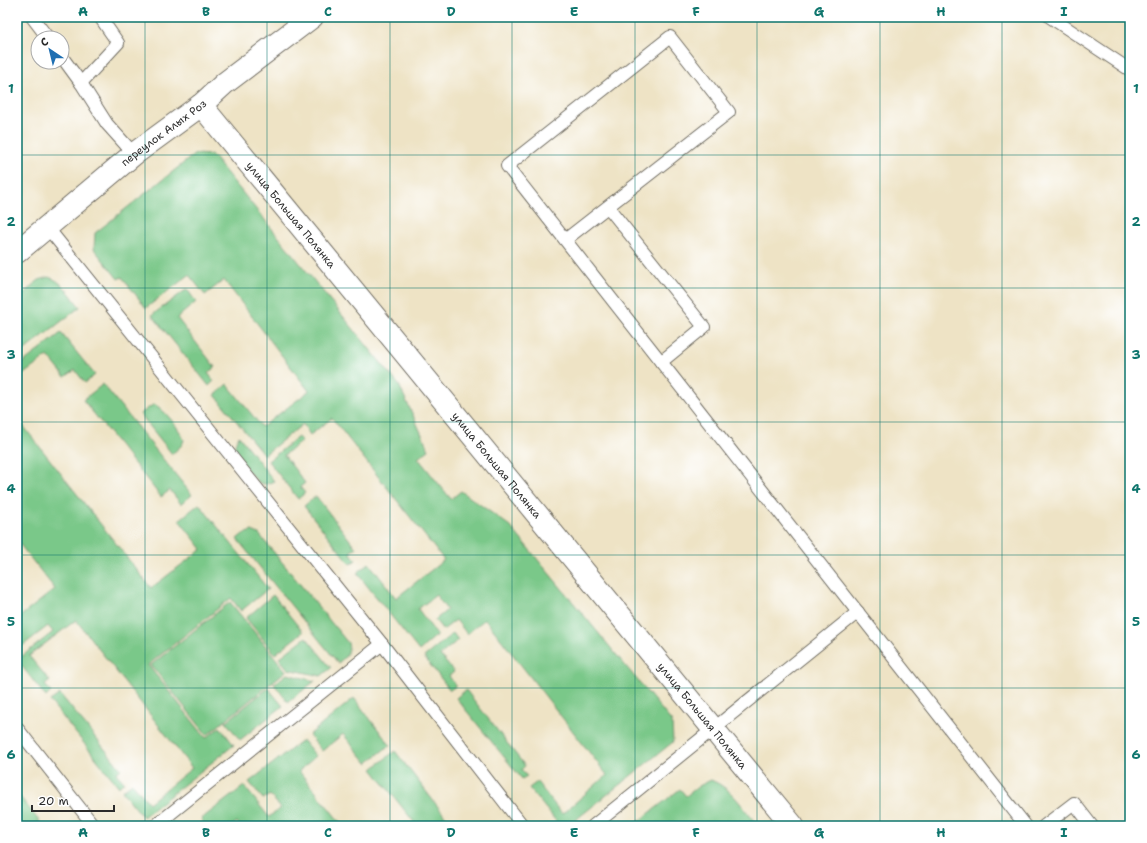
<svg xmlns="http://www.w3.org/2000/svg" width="1147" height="843" font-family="'Shantell Sans',sans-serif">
  <rect width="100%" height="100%" fill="#fff"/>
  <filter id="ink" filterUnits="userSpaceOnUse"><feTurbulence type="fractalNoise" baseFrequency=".025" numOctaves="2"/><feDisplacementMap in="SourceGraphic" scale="8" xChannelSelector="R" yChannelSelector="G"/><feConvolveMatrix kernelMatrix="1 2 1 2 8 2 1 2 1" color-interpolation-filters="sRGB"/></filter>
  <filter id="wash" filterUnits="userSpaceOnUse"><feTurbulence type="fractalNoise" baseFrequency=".012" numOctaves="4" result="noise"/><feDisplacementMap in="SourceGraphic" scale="16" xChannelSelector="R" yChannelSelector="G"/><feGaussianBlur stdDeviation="0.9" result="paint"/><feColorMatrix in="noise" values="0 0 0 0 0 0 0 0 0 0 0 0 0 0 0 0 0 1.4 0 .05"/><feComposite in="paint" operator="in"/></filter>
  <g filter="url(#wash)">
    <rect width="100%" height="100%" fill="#eee3c5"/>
    <g fill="#7ac889" stroke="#527a5a">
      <path d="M 195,154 L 212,155 L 399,385 L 429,450 L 418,458 L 451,499 L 461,491 L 510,526 L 672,722 L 673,742 L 568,826 L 560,826 L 529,788 L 537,782 L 562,814 L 607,775 L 485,619 L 467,634 L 456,620 L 443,630 L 435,620 L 447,610 L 436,595 L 418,609 L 437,635 L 419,651 L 357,573 L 369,563 L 396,598 L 444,560 L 332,418 L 310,435 L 303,424 L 264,455 L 215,395 L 227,384 L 262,427 L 309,391 L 224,280 L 205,295 L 189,275 L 146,308 L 122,277 L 118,279 L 94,249 L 95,233 Z"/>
      <path d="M 48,277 C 62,280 71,296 80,307 L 17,356 L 17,299 L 39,280 Z"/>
      <path d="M 187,289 L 196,302 L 177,318 L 215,367 L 208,373 L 214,381 L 209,386 L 152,315 Z"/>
      <path d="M 61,333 L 95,375 L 85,383 L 75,370 L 65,377 L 48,356 L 17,379 L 17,367 Z"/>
      <path d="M 103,384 L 192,495 L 181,504 L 170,490 L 161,497 L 83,400 Z"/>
      <path d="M 154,404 C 164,409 180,429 184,440 L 182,445 L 172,454 L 140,414 Z"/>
      <path d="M 17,418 L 151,588 L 202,549 L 179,520 L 199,504 L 268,589 L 241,611 L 231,598 L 148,665 L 206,738 L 220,727 L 234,745 L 143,817 L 122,791 L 132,783 L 149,803 L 192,768 L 76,620 L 29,656 L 50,681 L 45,685 L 51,692 L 46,697 L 17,660 L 53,632 L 48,626 L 17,650 L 17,619 L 55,589 L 17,541 Z"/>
      <path d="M 239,436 L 274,481 C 267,484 264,486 257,481 C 247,469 226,452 239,436 Z"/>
      <path d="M 298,437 L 302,441 L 284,455 L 305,483 L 300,487 L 305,493 L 298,499 L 268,461 Z"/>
      <path d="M 316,496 L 356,548 L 350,552 L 356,560 L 350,564 L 304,506 Z"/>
      <path d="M 252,531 L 259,534 L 348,643 C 351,653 345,657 338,663 L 237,539 L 243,534 Z"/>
      <path d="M 273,595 L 303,632 L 275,654 L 246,618 Z"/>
      <path d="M 230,602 L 286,671 L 207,735 L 151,665 Z"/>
      <path d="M 453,633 L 458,640 L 440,655 L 454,672 L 449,676 L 456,686 L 450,690 L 424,657 Z"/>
      <path d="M 306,637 L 331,668 L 321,676 L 288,669 L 279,658 Z"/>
      <path d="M 287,674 L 315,681 L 288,702 L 274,684 Z"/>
      <path d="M 268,688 L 283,706 L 240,740 L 226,722 Z"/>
      <path d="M 466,690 L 525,766 L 521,770 L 527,776 L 522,779 L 456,698 Z"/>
      <path d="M 60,694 L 121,769 L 116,773 L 124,782 L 119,787 L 50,701 Z"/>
      <path d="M 354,698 L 390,745 L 367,763 L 343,734 L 322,751 L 309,735 Z"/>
      <path d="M 303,740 L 316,756 L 299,771 L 343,826 L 240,826 L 237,822 L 232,826 L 206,826 L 201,819 L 244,786 L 269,817 L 281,808 L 270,795 L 263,799 L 249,782 Z"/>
      <path d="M 395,751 L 452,825 L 451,826 L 417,826 L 372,769 Z"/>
      <path d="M 711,780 C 732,788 744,809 758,826 L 633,826 L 680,789 L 686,796 L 699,786 Z"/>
      <path d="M 17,793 L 40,822 L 35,826 L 17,826 Z"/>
    </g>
  </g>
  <g filter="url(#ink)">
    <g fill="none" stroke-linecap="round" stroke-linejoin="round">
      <defs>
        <g id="lane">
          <path d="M 32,17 L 48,38"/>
          <path d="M 1050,17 L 1130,70"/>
          <path d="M 62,57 L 81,83 L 107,124 L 134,154"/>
          <path d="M 81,83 L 118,43 L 100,17"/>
          <path d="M 608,207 L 704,327 L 661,362"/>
          <path d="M 47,227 L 382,644 L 523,826"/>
          <path d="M 565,240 L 729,112 L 670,37 L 507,166 L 1026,826"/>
          <path d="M 17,728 L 94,826"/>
          <path d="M 155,826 L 382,644"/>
          <path d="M 593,826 L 858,612"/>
          <path d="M 1044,826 L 1074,803 L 1092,826"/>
        </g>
        <g id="street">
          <path id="s1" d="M 201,105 L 793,826"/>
          <path id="s2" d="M 17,252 L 134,154 L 201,105 L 225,83 L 312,17"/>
        </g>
      </defs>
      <use href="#lane" stroke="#6f6b61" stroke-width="14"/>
      <use href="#street" stroke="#6f6b61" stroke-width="24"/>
      <use href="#lane" stroke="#fff" stroke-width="12"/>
      <use href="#street" stroke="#fff" stroke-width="22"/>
    </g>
  </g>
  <path fill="none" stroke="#0f766e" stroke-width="1" stroke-opacity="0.55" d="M 145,17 L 145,826M 267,17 L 267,826M 390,17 L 390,826M 512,17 L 512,826M 635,17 L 635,826M 757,17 L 757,826M 880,17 L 880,826M 1002,17 L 1002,826M 17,155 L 1130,155M 17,288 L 1130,288M 17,422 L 1130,422M 17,555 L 1130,555M 17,688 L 1130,688"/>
  <g text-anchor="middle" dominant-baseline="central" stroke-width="4" stroke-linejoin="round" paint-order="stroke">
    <g font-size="11" fill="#2b2b2b" stroke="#fff">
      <text stroke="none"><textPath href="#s2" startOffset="189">переулок Алых Роз</textPath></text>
      <text stroke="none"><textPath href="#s1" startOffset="142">улица Большая Полянка</textPath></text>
      <text stroke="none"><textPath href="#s1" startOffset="466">улица Большая Полянка</textPath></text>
      <text stroke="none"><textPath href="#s1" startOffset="790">улица Большая Полянка</textPath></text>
    </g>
  </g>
  <rect width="1147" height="843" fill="none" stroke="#fff" stroke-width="44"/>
  <g transform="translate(50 50) rotate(325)"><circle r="19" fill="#ffffff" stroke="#aaaaaa"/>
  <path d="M0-3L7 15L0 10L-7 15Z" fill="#1f6fb2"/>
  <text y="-6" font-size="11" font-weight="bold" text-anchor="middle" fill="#2b2b2b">С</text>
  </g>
  <path d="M32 805v6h82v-6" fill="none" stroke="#2b2b2b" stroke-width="2"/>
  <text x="38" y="805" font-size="12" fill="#2b2b2b" stroke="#ffffff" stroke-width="3" paint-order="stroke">20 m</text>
  <rect x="22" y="22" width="1103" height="799" fill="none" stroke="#0f766e" stroke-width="1.5"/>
  <g font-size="13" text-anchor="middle" font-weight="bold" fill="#0f766e">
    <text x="83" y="16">A</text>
    <text x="206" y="16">B</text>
    <text x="328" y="16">C</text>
    <text x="451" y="16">D</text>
    <text x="574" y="16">E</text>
    <text x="696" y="16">F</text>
    <text x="819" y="16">G</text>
    <text x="941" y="16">H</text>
    <text x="1064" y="16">I</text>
    <text x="11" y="93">1</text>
    <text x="1136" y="93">1</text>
    <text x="11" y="226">2</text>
    <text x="1136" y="226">2</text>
    <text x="11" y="359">3</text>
    <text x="1136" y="359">3</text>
    <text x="11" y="493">4</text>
    <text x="1136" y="493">4</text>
    <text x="11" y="626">5</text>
    <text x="1136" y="626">5</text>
    <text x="11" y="759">6</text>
    <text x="1136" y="759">6</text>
    <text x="83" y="837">A</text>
    <text x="206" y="837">B</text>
    <text x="328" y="837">C</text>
    <text x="451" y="837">D</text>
    <text x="574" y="837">E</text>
    <text x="696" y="837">F</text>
    <text x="819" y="837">G</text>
    <text x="941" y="837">H</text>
    <text x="1064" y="837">I</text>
  </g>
</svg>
